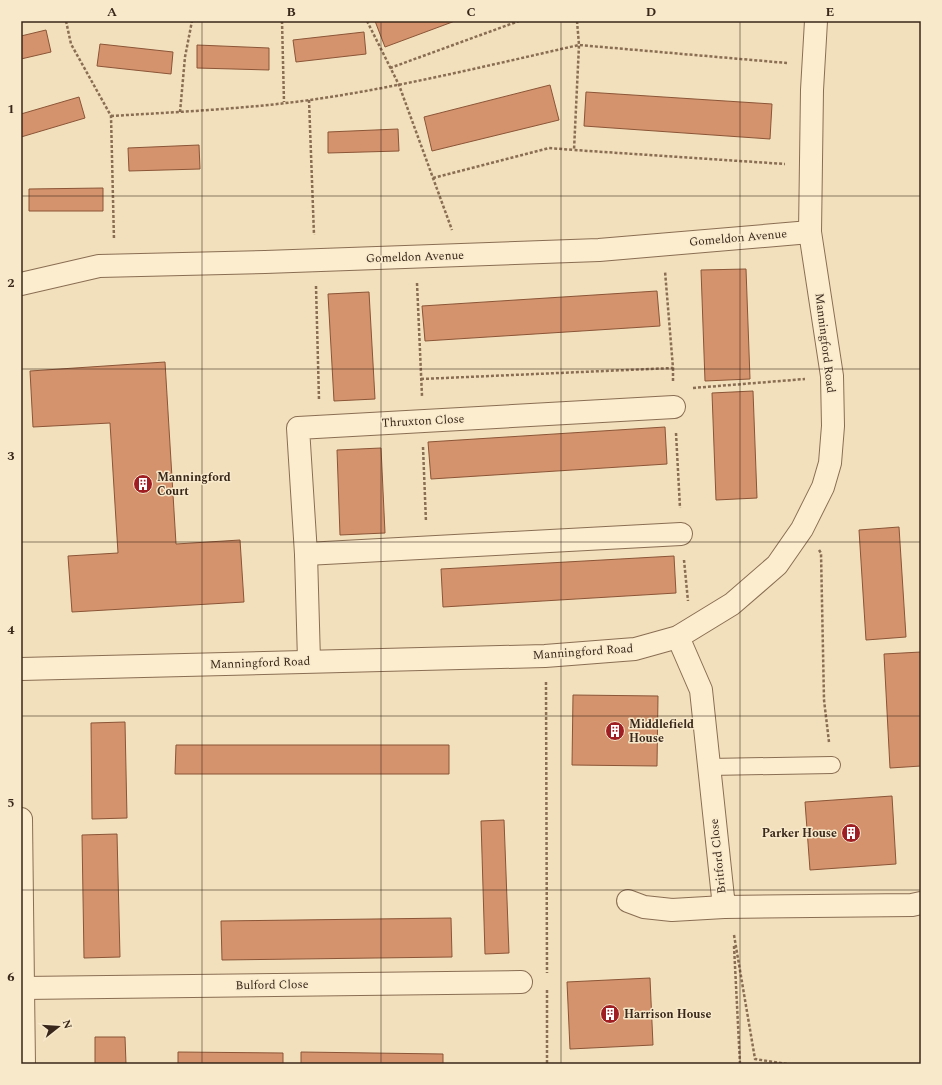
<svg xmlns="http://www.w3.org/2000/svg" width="942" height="1085" font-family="Spectral,serif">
  <rect width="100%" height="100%" fill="#f2dfbb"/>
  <g fill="#d4936d" stroke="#8b5537">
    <path d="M 375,21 L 455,21 L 385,47 Z"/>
    <path d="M 46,30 L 51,52 L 21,59 L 21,36 Z"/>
    <path d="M 364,32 L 366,54 L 296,62 L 293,40 Z"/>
    <path d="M 100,44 L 173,52 L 171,74 L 97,66 Z"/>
    <path d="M 197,45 L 269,48 L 269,70 L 197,68 Z"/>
    <path d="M 550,85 L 559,120 L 432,151 L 424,117 Z"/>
    <path d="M 586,92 L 772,104 L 770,139 L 584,126 Z"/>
    <path d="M 79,97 L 85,118 L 21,137 L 21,114 Z"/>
    <path d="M 398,129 L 399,151 L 328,153 L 328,132 Z"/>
    <path d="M 199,145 L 200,169 L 129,171 L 128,148 Z"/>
    <path d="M 103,188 L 103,211 L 29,211 L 29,189 Z"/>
    <path d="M 746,269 L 750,379 L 705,381 L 701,270 Z"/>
    <path d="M 657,291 L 660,326 L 425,341 L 422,306 Z"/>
    <path d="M 369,292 L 375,399 L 334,401 L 328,294 Z"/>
    <path d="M 165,362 L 176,544 L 240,540 L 244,602 L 72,612 L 68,556 L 118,553 L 110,423 L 33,427 L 30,371 Z"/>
    <path d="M 753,391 L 757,498 L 716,500 L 712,393 Z"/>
    <path d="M 665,427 L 667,464 L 431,479 L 428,442 Z"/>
    <path d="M 381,448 L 385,533 L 340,535 L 337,450 Z"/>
    <path d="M 899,527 L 906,637 L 866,640 L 859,530 Z"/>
    <path d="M 674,556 L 676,593 L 443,607 L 441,569 Z"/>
    <path d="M 921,652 L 921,766 L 890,768 L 884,654 Z"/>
    <path d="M 573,695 L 658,696 L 657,766 L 572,765 Z"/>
    <path d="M 125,722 L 127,818 L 92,819 L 91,723 Z"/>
    <path d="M 176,745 L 449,745 L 449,774 L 175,774 Z"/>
    <path d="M 892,796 L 896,864 L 810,870 L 805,802 Z"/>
    <path d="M 504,820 L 509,953 L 485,954 L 481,821 Z"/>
    <path d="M 117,834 L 120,957 L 84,958 L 82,835 Z"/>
    <path d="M 451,918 L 452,957 L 222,960 L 221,921 Z"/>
    <path d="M 650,978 L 653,1045 L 570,1049 L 567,982 Z"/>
    <path d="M 95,1037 L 125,1037 L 126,1064 L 95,1064 Z"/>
    <path d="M 178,1052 L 283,1053 L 283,1064 L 178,1064 Z"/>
    <path d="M 301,1052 L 443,1054 L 443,1064 L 301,1064 Z"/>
  </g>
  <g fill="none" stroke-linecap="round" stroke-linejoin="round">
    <defs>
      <path id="service" d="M 709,767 L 832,765"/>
      <g id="minor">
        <path d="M 21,284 L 99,266 L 265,262 L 599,250 L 810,232"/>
        <path d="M 306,554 L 681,534"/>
        <path d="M 678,637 L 701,690 L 724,907 L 912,905 L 921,903"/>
        <path d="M 309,661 L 306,554 L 298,428 L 674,407"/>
        <path d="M 21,669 L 545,656 L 635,649 L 678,637 L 732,604 L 777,565 L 802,529 L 823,487 L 830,463 L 833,426 L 832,376 L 810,232 L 812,90 L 816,21"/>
        <path d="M 21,819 L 23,988 L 24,1064"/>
        <path d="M 628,901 L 644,907 L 672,910 L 724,907"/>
        <path d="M 23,988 L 521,982"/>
      </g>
    </defs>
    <use href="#service" stroke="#8a6e53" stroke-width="18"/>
    <use href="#minor" stroke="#8a6e53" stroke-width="24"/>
    <g stroke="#8a6e53" stroke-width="2.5" stroke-dasharray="3 2" stroke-linecap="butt">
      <path d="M 66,21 L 71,44 L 111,116 L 114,240"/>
      <path d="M 282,21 L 284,102"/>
      <path d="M 367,21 L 399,85 L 452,230"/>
      <path d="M 577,21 L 579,45 L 787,63"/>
      <path d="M 390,68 L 519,21"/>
      <path d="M 309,100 L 314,235"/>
      <path d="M 180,112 L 185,57 L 192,21"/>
      <path d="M 111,116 C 177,112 244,109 310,100 C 401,87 490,65 579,45 L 574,150 L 785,164"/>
      <path d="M 433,178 L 549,148 L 574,150"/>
      <path d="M 417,283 L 422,396"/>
      <path d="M 316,286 L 319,400"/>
      <path d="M 673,368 L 673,382"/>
      <path d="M 421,379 L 673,368 L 665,271"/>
      <path d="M 693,388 L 805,379"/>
      <path d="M 676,433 L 680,508"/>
      <path d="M 423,447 L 426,522"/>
      <path d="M 819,550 L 821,553 L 824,700 L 829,742"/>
      <path d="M 684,560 L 688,601"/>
      <path d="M 546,682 L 547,973"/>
      <path d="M 734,935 L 755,1059 L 787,1064"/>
      <path d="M 734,946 L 740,1064"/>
      <path d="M 547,990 L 547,1064"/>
    </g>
    <use href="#service" stroke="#fcedcf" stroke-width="16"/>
    <use href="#minor" stroke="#fcedcf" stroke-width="22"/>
  </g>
  <path fill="none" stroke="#38271a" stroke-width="1" stroke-opacity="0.55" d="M 202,21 L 202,1064M 381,21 L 381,1064M 561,21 L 561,1064M 740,21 L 740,1064M 21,196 L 921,196M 21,369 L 921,369M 21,542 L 921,542M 21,716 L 921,716M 21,890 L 921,890"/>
  <defs>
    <symbol id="building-disc" viewBox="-11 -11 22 22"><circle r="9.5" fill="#9f1e24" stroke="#f8e9cb"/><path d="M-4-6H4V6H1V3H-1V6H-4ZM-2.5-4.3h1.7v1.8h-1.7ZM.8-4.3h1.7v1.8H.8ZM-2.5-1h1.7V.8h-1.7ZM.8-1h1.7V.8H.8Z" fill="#fff"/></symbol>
  </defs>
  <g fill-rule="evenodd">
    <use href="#building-disc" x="132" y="473" width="22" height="22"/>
    <use href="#building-disc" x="604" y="720" width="22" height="22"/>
    <use href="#building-disc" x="840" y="822" width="22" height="22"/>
    <use href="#building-disc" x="599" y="1003" width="22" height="22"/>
  </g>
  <g text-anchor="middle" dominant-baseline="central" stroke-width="3" stroke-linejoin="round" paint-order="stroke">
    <g font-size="12" fill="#38271a" stroke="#f8e9cb">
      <text transform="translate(738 238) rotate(-5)">Gomeldon Avenue</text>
      <text transform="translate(415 257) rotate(-2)">Gomeldon Avenue</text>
      <text transform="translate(825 343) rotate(83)">Manningford Road</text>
      <text transform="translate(423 421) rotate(-3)">Thruxton Close</text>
      <text transform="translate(583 652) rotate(-4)">Manningford Road</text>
      <text transform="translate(260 663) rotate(-2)">Manningford Road</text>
      <text transform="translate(718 856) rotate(-96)">Britford Close</text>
      <text transform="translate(272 985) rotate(-1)">Bulford Close</text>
    </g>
    <g font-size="12" font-weight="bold" fill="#38271a" stroke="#f8e9cb" text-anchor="start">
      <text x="157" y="477">Manningford<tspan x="157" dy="14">Court</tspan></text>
      <text x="629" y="724">Middlefield<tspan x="629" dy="14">House</tspan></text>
      <text x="837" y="833" text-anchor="end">Parker House</text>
      <text x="624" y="1014">Harrison House</text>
    </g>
  </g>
  <rect width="942" height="1085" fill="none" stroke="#f8e9cb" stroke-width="44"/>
  <g transform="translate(58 1027) rotate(73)" stroke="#f8e9cb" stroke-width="3" paint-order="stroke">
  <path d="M0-3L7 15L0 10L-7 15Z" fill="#38271a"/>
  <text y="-6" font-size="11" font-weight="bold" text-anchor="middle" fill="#38271a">N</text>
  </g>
  <rect x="22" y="22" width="898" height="1041" fill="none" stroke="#38271a" stroke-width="1.5"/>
  <g font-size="13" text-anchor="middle" font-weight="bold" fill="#38271a">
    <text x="112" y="16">A</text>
    <text x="291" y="16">B</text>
    <text x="471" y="16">C</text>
    <text x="651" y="16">D</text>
    <text x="830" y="16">E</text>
    <text x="11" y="113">1</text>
    <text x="11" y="287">2</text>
    <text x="11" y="460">3</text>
    <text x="11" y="634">4</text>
    <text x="11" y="807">5</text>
    <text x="11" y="981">6</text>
  </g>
</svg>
